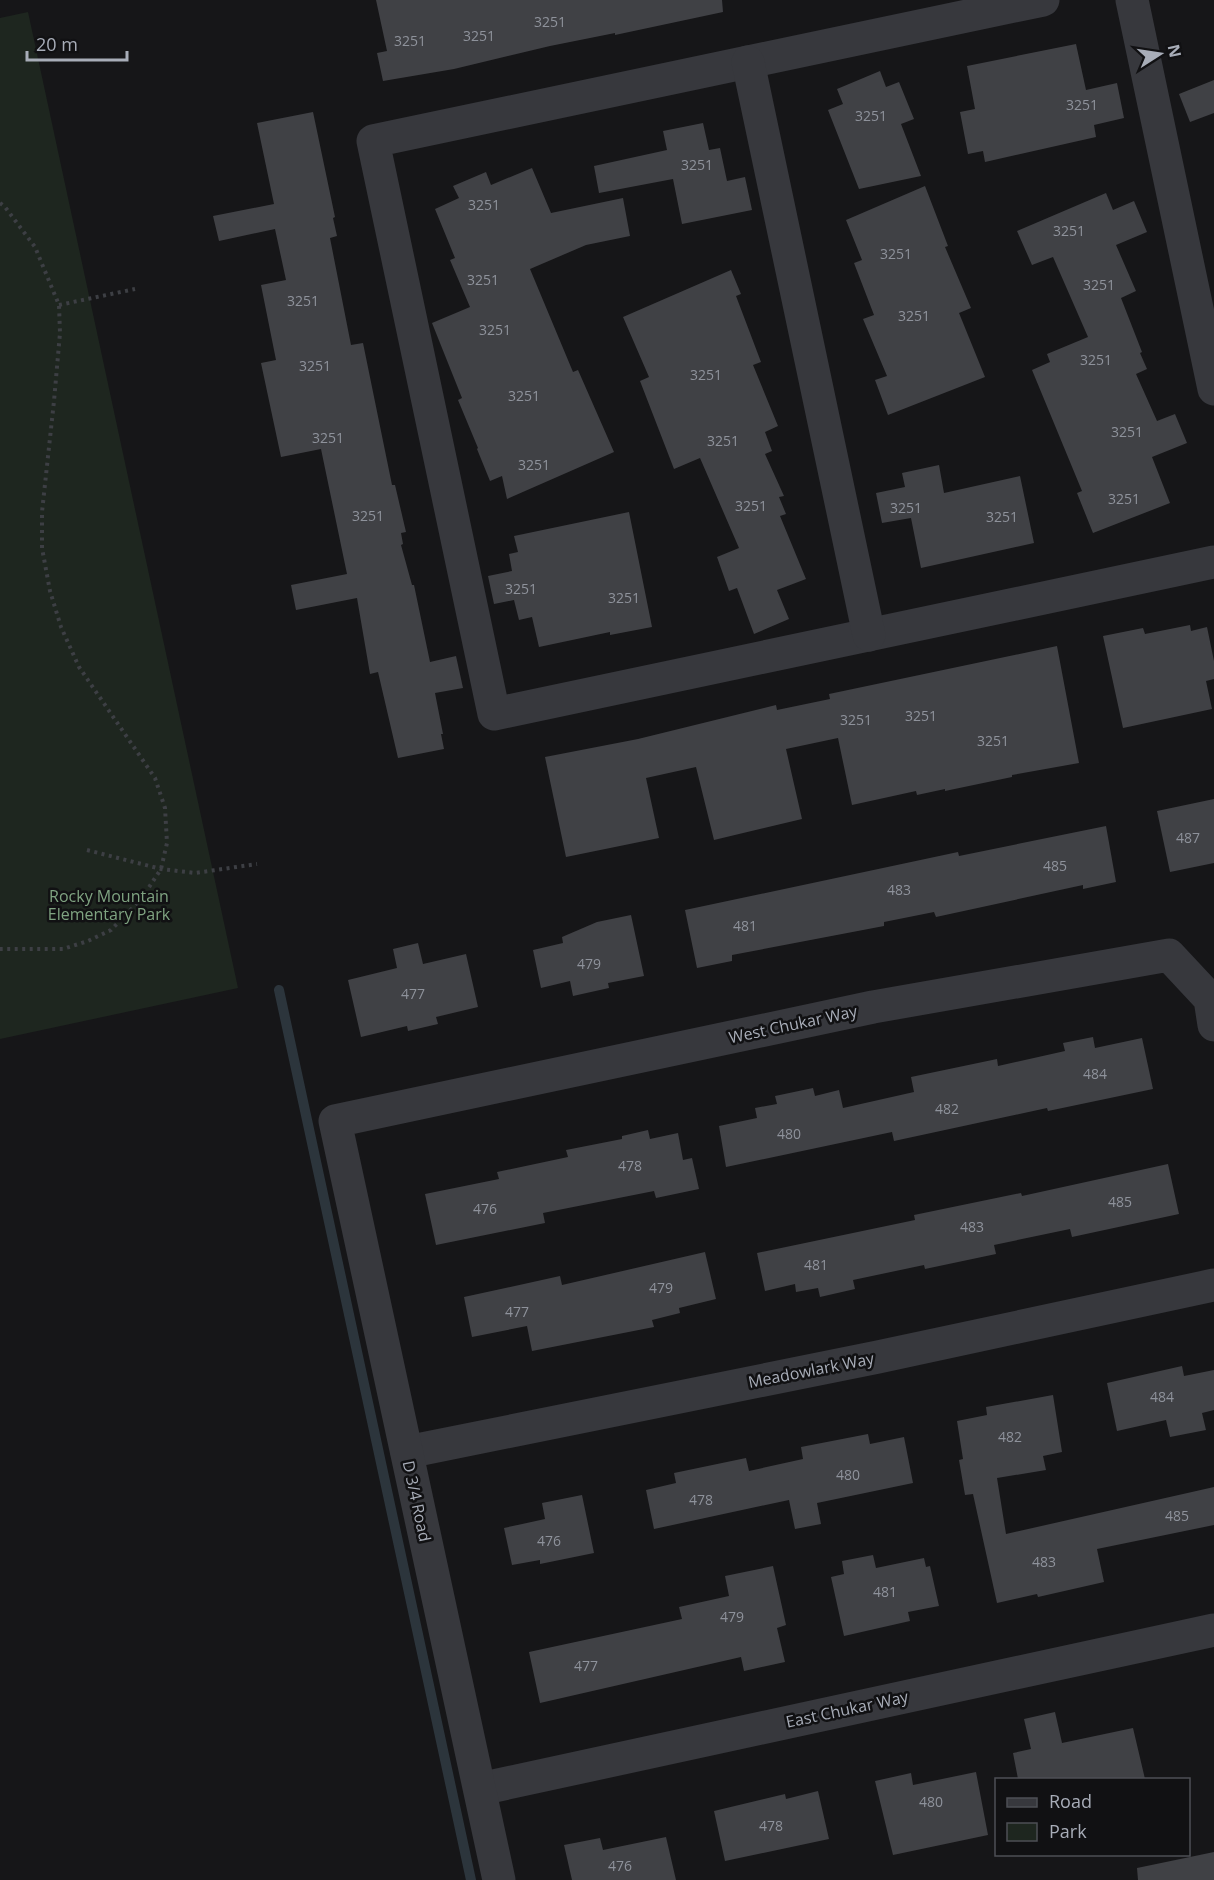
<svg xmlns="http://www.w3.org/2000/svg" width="1214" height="1880" font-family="'Open Sans',sans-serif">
  <rect width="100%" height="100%" fill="#161618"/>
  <path fill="#1e261f" d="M 28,12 L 238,988 L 0,1039 L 0,18 Z"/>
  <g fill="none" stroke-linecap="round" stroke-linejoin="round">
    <path stroke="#2c353c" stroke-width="10" d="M 279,990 L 471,1880"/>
  </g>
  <g fill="#404145">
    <path d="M 376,0 L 722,0 L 723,12 L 615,35 L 615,33 L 550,46 L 454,69 L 383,81 L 377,53 L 387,51 Z"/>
    <path d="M 1076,44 L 1086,90 L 1117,83 L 1124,118 L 1094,125 L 1096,137 L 985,162 L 983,151 L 968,154 L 960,112 L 975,109 L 967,66 Z"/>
    <path d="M 880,71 L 886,87 L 899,82 L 914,119 L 901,124 L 921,176 L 859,189 L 828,110 L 843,104 L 837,89 Z"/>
    <path d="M 1214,80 L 1214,113 L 1190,122 L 1179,94 Z"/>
    <path d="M 313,112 L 335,217 L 333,218 L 337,236 L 330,238 L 351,345 L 363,343 L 392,485 L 395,485 L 406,532 L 401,533 L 403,544 L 401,545 L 412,585 L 414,585 L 430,662 L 456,656 L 463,688 L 435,693 L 443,734 L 441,734 L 444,749 L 398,758 L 378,672 L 370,674 L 357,598 L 296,610 L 291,585 L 347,574 L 321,449 L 281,457 L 261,363 L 276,360 L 261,285 L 286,280 L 275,229 L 219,241 L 213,216 L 274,204 L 257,123 Z"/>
    <path d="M 703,123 L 709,150 L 720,148 L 727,181 L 745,177 L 752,210 L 682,224 L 673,179 L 599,193 L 594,166 L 667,150 L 663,131 Z"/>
    <path d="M 532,168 L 551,213 L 623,198 L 630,236 L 586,245 L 530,269 L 573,372 L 578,370 L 614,452 L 507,499 L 502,476 L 490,481 L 477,449 L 478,448 L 458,400 L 462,398 L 432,323 L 470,307 L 450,260 L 455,258 L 435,209 L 459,198 L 453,186 L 486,172 L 491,185 Z"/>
    <path d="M 925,186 L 948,246 L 945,247 L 971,308 L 959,313 L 985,377 L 888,415 L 875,380 L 887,376 L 863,319 L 874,315 L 854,263 L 862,260 L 846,220 Z"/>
    <path d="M 1106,193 L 1113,210 L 1134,201 L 1147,232 L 1116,245 L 1136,291 L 1121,298 L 1142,352 L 1140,353 L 1147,369 L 1136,374 L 1157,421 L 1175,414 L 1187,443 L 1152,457 L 1170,503 L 1093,533 L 1077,493 L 1082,491 L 1032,370 L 1050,362 L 1047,354 L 1088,337 L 1053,257 L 1032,265 L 1017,231 Z"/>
    <path d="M 731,270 L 741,294 L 736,296 L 761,362 L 753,365 L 778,426 L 765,432 L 772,451 L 765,454 L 784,496 L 779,497 L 786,514 L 780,516 L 806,579 L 777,590 L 789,619 L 754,634 L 737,588 L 729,591 L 717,557 L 739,548 L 700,458 L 674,469 L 640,381 L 649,377 L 623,317 Z"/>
    <path d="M 939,465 L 944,493 L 1020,476 L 1034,543 L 921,568 L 911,518 L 882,523 L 876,493 L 905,487 L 902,473 Z"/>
    <path d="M 629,512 L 652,627 L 610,635 L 610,632 L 539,647 L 532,617 L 519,620 L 514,600 L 494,604 L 488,576 L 512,571 L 509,554 L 518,552 L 514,536 Z"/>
    <path d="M 1190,625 L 1191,631 L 1207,627 L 1214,661 L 1214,679 L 1206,681 L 1212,709 L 1123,728 L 1103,636 L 1143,628 L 1145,634 Z"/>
    <path d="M 1057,646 L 1079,763 L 1012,775 L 1012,777 L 945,791 L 945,789 L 917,795 L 916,791 L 852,805 L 838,738 L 786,749 L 802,819 L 714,840 L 696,767 L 646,778 L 659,838 L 566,857 L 545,757 L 638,739 L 776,705 L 777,710 L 830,699 L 829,694 Z"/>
    <path d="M 1214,799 L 1214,863 L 1170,872 L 1157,811 Z"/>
    <path d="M 1106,826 L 1116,882 L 1083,889 L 1083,885 L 936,917 L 934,912 L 884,922 L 884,926 L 732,955 L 732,961 L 697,968 L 685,910 L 958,852 L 959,856 Z"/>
    <path d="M 631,915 L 644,976 L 608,983 L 609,988 L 573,996 L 570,981 L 541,988 L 533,950 L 563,943 L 562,937 L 597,922 Z"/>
    <path d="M 418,943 L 423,964 L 466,954 L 478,1007 L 436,1017 L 438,1024 L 408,1031 L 407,1026 L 361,1037 L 348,980 L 397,968 L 393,949 Z"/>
    <path d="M 1093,1037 L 1095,1048 L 1142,1038 L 1153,1089 L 1048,1111 L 1047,1108 L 894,1141 L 892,1132 L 726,1167 L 719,1126 L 757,1118 L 755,1108 L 777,1104 L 775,1096 L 813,1088 L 815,1096 L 839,1090 L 843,1108 L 914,1092 L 911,1077 L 997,1059 L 998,1066 L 1065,1051 L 1063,1043 Z"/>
    <path d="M 648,1130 L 650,1139 L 678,1133 L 683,1160 L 692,1158 L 699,1189 L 656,1198 L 654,1191 L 543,1213 L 545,1223 L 436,1245 L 425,1194 L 499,1179 L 497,1172 L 568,1157 L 566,1150 L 622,1139 L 622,1136 Z"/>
    <path d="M 1168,1164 L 1179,1214 L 1072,1237 L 1070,1229 L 994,1245 L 996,1254 L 925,1269 L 924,1265 L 853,1280 L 855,1289 L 820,1297 L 818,1288 L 796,1292 L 795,1284 L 765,1291 L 757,1253 L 915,1220 L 914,1215 L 1021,1193 L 1022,1196 Z"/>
    <path d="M 705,1252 L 716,1299 L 679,1308 L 680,1313 L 652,1320 L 654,1327 L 532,1351 L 527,1326 L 472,1337 L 464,1297 L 560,1276 L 562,1285 Z"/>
    <path d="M 1182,1366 L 1184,1376 L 1214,1370 L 1214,1410 L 1202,1413 L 1206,1430 L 1170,1437 L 1166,1420 L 1117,1431 L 1107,1383 Z"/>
    <path d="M 1053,1395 L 1062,1452 L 1043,1456 L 1046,1470 L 997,1478 L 1006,1534 L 1214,1487 L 1214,1525 L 1097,1549 L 1104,1582 L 1038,1597 L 1037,1594 L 997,1603 L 973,1494 L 965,1495 L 959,1460 L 963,1459 L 957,1421 L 987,1415 L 986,1407 Z"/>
    <path d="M 868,1434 L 870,1444 L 904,1437 L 913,1483 L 817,1503 L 821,1524 L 795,1529 L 789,1500 L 654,1529 L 646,1490 L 676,1483 L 674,1473 L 746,1458 L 749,1471 L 803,1459 L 801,1447 Z"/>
    <path d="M 582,1495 L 594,1553 L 540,1564 L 540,1560 L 512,1565 L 504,1528 L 545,1519 L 542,1503 Z"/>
    <path d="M 873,1555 L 876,1568 L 924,1558 L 926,1567 L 930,1566 L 939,1606 L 908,1612 L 910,1621 L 844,1636 L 831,1577 L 844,1574 L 842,1561 Z"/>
    <path d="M 773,1566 L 786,1625 L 777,1628 L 785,1662 L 744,1671 L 741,1657 L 540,1703 L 529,1652 L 682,1619 L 679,1607 L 729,1596 L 725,1576 Z"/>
    <path d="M 1055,1712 L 1062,1743 L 1133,1728 L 1145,1779 L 1018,1779 L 1013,1753 L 1031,1749 L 1024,1719 Z"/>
    <path d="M 976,1772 L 988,1835 L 893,1855 L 875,1781 L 911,1773 L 913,1785 Z"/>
    <path d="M 818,1791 L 829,1839 L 725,1861 L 714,1811 L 785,1794 L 786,1799 Z"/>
    <path d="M 666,1837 L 676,1880 L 572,1880 L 564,1845 L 600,1838 L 603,1850 Z"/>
    <path d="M 1214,1852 L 1214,1880 L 1138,1880 L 1137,1868 Z"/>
  </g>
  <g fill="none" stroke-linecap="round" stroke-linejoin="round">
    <g stroke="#3d3f44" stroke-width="4" stroke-dasharray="3 4.5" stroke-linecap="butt">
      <path d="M 0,203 L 5,207 L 35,247 L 59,305 L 60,333 L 54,401 L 42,512 L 42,548 L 50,591 L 61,627 L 79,667 L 155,778 L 165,808 L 167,843 L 161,869 L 142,898 L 111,930 L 88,941 L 63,949 L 0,949"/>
      <path d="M 59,305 L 135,289"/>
      <path d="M 87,850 L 161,869 L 195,873 L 257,864"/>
    </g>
    <g stroke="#37383d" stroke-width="33">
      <path d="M 1043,0 L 373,141 L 494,714 L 1214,562"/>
      <path d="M 1132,0 L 1214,389"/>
      <path d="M 748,62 L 869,635"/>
      <path d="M 407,1452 L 878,1357 L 1214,1285"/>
      <path d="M 480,1789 L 1214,1630"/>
      <path d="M 499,1880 L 335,1121 L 873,1007 L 1169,955 L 1210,999 L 1214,1025"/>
    </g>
  </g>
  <g text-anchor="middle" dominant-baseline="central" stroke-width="5" stroke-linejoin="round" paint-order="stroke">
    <g font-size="14" fill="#8e929b">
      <text x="550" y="21">3251</text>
      <text x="479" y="35">3251</text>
      <text x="410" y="40">3251</text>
      <text x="1082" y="104">3251</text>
      <text x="871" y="115">3251</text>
      <text x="697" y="164">3251</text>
      <text x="484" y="204">3251</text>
      <text x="1069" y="230">3251</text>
      <text x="896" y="253">3251</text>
      <text x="483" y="279">3251</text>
      <text x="1099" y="284">3251</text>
      <text x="303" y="300">3251</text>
      <text x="914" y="315">3251</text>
      <text x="495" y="329">3251</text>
      <text x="1096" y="359">3251</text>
      <text x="315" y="365">3251</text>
      <text x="706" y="374">3251</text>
      <text x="524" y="395">3251</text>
      <text x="1127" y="431">3251</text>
      <text x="328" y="437">3251</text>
      <text x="723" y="440">3251</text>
      <text x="534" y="464">3251</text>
      <text x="1124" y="498">3251</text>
      <text x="751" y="505">3251</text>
      <text x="906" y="507">3251</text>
      <text x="368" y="515">3251</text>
      <text x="1002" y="516">3251</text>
      <text x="521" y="588">3251</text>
      <text x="624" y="597">3251</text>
      <text x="921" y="715">3251</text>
      <text x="856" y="719">3251</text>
      <text x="993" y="740">3251</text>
      <text x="1188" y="837">487</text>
      <text x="1055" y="865">485</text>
      <text x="899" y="889">483</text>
      <text x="745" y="925">481</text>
      <text x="589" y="963">479</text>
      <text x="413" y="993">477</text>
      <text x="1095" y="1073">484</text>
      <text x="947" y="1108">482</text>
      <text x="789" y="1133">480</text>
      <text x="630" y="1165">478</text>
      <text x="1120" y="1201">485</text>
      <text x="485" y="1208">476</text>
      <text x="972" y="1226">483</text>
      <text x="816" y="1264">481</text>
      <text x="661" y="1287">479</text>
      <text x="517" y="1311">477</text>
      <text x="1162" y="1396">484</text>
      <text x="1010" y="1436">482</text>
      <text x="848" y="1474">480</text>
      <text x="701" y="1499">478</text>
      <text x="1177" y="1515">485</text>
      <text x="549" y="1540">476</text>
      <text x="1044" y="1561">483</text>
      <text x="885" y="1591">481</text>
      <text x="732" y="1616">479</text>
      <text x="586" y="1665">477</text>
      <text x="931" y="1801">480</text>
      <text x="771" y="1825">478</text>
      <text x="620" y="1865">476</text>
    </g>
    <g font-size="16" fill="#7fa381" stroke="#111113">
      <text x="109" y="896">Rocky Mountain<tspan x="109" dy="18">Elementary Park</tspan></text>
    </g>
    <g font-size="16" fill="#a8adb8" stroke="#111113">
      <text transform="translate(793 1024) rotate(-12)">West Chukar Way</text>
      <text transform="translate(811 1370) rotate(-11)">Meadowlark Way</text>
      <text transform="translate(417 1501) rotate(78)">D 3/4 Road</text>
      <text transform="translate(847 1709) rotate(-12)">East Chukar Way</text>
    </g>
  </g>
  <rect x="995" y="1778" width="195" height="78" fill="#111113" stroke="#4d4f55" stroke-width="1.5"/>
  <rect x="1007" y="1798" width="30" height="9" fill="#37383d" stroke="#4d4f55" stroke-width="1.5"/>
  <text x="1049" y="1808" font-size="18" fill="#a8adb8">Road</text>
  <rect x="1007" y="1823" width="30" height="18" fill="#1e261f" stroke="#4d4f55" stroke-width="1.5"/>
  <text x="1049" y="1838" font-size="18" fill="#a8adb8">Park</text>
  <g transform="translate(1160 54) rotate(78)" stroke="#111113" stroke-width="4.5" paint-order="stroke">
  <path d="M0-4.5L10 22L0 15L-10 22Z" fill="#a8adb8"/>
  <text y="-9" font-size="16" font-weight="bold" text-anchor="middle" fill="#a8adb8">N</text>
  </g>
  <path d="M27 51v9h100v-9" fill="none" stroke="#a8adb8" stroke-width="3"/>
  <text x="36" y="51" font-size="18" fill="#a8adb8" stroke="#111113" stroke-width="4.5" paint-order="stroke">20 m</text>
</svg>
